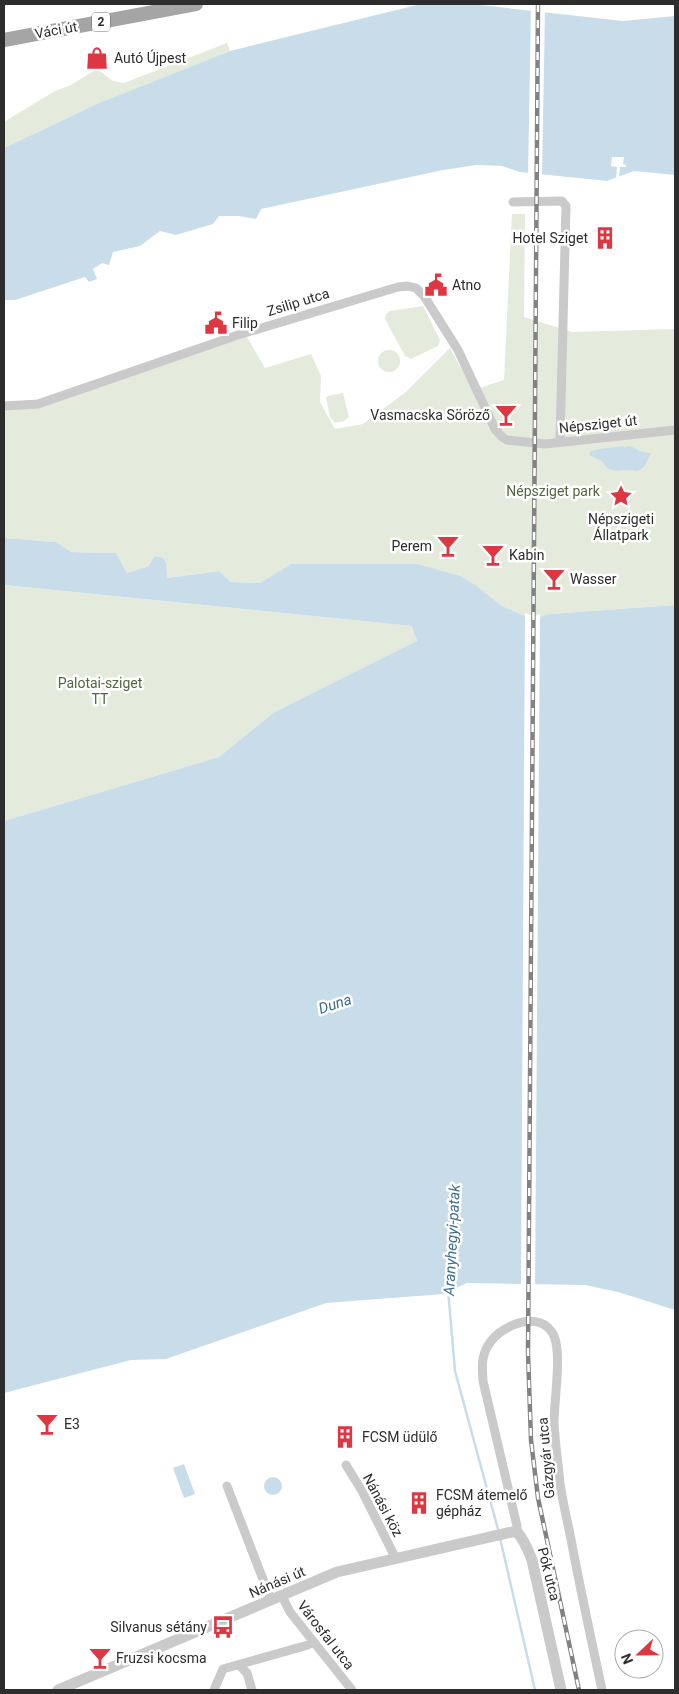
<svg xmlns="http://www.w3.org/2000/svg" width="679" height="1694" font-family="Roboto,sans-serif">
  <rect width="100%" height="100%" fill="#fff"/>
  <g fill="#e4eadc">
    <path d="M 227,43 L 230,51 L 99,103 L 4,148 L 4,122 L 55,91 L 71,85 L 97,69 L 113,81 L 124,83 Z"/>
    <path d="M 512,214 L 525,214 L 524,317 L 572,332 L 675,329 L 675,605 L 550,614 L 532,619 L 502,606 L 477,586 L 291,564 L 260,583 L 231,582 L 219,571 L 167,578 L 149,566 L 127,573 L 116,553 L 70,552 L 56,542 L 4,538 L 4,406 L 38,404 L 247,337 L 265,368 L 311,354 L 321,376 L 320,402 L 335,429 L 363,424 L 406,392 L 450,348 L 473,390 L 504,380 Z"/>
    <path d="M 423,306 L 440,340 L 438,346 L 411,359 L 405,356 L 385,319 L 386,314 L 390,311 Z"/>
    <circle cx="389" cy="361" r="11"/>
    <path d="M 343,393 L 349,417 L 344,421 L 335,423 L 330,417 L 326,398 L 328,396 Z"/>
    <path d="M 4,585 L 413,626 L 417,642 L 273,713 L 219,757 L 4,821 Z"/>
  </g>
  <g fill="#c8dde9">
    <path d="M 421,4 L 471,4 L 623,21 L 675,16 L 675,175 L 634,171 L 607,181 L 520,172 L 502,166 L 477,165 L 443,170 L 261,209 L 256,219 L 239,216 L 219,216 L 213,224 L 176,235 L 160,231 L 140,246 L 113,252 L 109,265 L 102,263 L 93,269 L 97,279 L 89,282 L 85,277 L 15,300 L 4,300 L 4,148 L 99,103 L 230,51 Z"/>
    <path d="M 623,446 L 625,448 L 628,446 C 636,447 641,454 651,453 L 644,467 L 638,471 L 627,470 L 615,471 L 607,468 L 602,461 L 589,455 L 591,451 L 600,449 Z"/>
    <path d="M 4,538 L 56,542 L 71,552 L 116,553 L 127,573 L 149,566 L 155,556 L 163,558 L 166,563 L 167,578 L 219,571 L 231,582 L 260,583 L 291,564 L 417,564 L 460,576 L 477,586 L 502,606 L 532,619 L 550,614 L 675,605 L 675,1310 L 618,1292 L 585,1285 L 467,1283 L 443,1294 L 326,1303 L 166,1359 L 131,1360 L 4,1393 L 4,821 L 219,757 L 273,713 L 417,641 L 412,626 L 4,585 Z"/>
    <path d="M 184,1464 L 195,1494 L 184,1498 L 173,1468 Z"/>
    <circle cx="273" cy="1486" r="9"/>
  </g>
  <g fill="#fff">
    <path d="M 531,8 L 545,9 L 542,176 L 528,175 Z"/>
    <path d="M 612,157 L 624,157 L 623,164 L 626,165 L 626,167 L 620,167 L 619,179 L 616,180 L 617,167 L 611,166 Z"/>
    <path d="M 525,613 L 532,616 L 540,614 L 535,1287 L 521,1287 Z"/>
  </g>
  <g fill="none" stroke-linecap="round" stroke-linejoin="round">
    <g stroke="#c8dde9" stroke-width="2.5">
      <path d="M 448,1289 L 455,1371 L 499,1533"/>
      <path d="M 500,1538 L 535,1690"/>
    </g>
    <g stroke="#cacaca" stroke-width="9">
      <path d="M 513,202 L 562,201 L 566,206 L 560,441"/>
      <path d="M 4,406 L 38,404 L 238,335 L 398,287 L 408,286 L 416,288 L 424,296 L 458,350 L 495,429 L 502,437 L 507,440 L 545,444 L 675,430"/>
      <path d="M 346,1465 L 362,1491 L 396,1559"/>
      <path d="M 227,1486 L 271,1600"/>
      <path d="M 517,1532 L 517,1526 L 483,1381 C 482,1367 481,1356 489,1344 C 501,1325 541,1308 554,1336 C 562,1354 554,1401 554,1423 C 555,1442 558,1463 560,1483 C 563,1505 569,1527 573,1550 C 582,1597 592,1643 602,1690"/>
      <path d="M 282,1596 L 290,1612 L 352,1690"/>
      <path d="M 239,1665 L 247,1673 L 252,1690"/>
      <path d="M 214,1690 L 223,1669 L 308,1645 L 313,1642"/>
    </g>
    <path stroke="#cacaca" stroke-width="11" d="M 58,1690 L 337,1572 L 512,1532 L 517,1532 C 525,1541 528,1550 532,1560 L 561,1690"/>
    <path stroke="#a5a5a5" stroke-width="14" d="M 4,40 L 196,4"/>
    <defs>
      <path id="rail" d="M 538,4 L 528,1353 L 531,1440 L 538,1498 L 579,1690"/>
    </defs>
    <use href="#rail" stroke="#828282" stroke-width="4.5"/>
    <use href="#rail" stroke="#fff" stroke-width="2.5" stroke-dasharray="8" stroke-linecap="butt"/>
  </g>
  <defs>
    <symbol id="shop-bare" viewBox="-9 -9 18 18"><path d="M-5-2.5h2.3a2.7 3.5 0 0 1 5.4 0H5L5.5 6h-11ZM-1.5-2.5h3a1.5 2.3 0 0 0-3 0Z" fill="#dd3744" stroke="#fff" stroke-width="2.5" paint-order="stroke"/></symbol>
    <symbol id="building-bare" viewBox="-9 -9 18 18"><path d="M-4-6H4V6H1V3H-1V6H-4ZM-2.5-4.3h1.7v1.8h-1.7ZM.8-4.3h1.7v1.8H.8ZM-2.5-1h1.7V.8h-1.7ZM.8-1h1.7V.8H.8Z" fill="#dd3744" stroke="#fff" stroke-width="2.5" paint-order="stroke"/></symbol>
    <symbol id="civic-bare" viewBox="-9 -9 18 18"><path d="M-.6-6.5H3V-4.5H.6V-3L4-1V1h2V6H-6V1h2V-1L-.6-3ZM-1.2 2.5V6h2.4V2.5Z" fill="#dd3744" stroke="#fff" stroke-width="2.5" paint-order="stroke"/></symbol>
    <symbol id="bar-bare" viewBox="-9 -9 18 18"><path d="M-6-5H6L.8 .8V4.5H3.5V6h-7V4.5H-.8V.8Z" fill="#dd3744" stroke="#fff" stroke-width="2.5" paint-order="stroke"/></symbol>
    <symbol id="sight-bare" viewBox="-9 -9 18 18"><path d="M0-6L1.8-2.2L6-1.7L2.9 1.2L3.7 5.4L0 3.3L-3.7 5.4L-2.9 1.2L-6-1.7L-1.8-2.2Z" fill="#dd3744" stroke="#fff" stroke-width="2.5" paint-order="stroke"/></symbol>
    <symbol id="bus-bare" viewBox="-9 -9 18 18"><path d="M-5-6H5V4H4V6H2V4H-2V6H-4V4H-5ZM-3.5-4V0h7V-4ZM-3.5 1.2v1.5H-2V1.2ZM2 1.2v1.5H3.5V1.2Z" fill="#dd3744" stroke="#fff" stroke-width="2.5" paint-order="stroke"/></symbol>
  </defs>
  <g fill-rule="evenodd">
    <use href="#shop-bare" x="81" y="42" width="32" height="32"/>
    <use href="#building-bare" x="589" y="222" width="32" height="32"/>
    <use href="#civic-bare" x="420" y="269" width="32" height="32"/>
    <use href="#civic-bare" x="200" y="307" width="32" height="32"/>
    <use href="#bar-bare" x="490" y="399" width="32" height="32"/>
    <use href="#sight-bare" x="605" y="480" width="32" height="32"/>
    <use href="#bar-bare" x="432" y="530" width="32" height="32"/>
    <use href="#bar-bare" x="477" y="539" width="32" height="32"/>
    <use href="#bar-bare" x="538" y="563" width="32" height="32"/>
    <use href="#bar-bare" x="31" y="1408" width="32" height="32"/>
    <use href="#building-bare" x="329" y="1421" width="32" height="32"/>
    <use href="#building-bare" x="403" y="1487" width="32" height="32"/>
    <use href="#bus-bare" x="207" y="1611" width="32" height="32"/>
    <use href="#bar-bare" x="84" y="1642" width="32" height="32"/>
  </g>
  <g text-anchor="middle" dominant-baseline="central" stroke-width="5" stroke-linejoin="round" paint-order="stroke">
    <rect fill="#fff" stroke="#6c6c6c" stroke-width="1" x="92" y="12.5" width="18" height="19" rx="4"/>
    <g font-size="12" font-weight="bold" fill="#2d2d2d">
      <text x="101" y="22">2</text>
    </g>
    <g font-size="14" fill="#2d2d2d" stroke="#fff">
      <text transform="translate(56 30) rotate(-10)">Váci út</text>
      <text transform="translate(298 302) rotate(-17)">Zsilip utca</text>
      <text transform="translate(598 424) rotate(-6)">Népsziget út</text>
      <text transform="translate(546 1458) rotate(-95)">Gázgyár utca</text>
      <text transform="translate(383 1505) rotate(62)">Nánási köz</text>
      <text transform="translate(549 1574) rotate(76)">Pók utca</text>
      <text transform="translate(277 1582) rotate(-23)">Nánási út</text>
      <text transform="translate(326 1635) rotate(52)">Városfal utca</text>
    </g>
    <g font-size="14" fill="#2d2d2d" stroke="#fff" text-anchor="start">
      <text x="114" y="58">Autó Újpest</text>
      <text x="588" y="238" text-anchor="end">Hotel Sziget</text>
      <text x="452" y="285">Atno</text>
      <text x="232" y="323">Filip</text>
      <text x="490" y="415" text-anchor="end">Vasmacska Söröző</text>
      <text x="621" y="519" text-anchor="middle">Népszigeti<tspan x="621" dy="16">Állatpark</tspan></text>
      <text x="432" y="546" text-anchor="end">Perem</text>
      <text x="509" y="555">Kabin</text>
      <text x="570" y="579">Wasser</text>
      <text x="64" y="1424">E3</text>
      <text x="362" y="1437">FCSM üdülő</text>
      <text x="436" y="1495">FCSM átemelő<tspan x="436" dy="16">gépház</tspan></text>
      <text x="207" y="1627" text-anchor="end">Silvanus sétány</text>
      <text x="116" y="1658">Fruzsi kocsma</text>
    </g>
    <g font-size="14" fill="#51673d" stroke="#fff">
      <text x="553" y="491">Népsziget park</text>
      <text x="100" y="683">Palotai-sziget<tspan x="100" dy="16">TT</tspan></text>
    </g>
    <g font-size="15" font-style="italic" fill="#3f6e8b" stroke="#fff">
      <text transform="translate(335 1004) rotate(-18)">Duna</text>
      <text transform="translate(452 1240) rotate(-87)">Aranyhegyi-patak</text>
    </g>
  </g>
  <rect width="679" height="1694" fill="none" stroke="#2d2d2d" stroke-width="10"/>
  <g transform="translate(639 1654) rotate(248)"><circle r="24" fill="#ffffff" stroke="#ababab"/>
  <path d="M0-4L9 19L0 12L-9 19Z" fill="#dd3744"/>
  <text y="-8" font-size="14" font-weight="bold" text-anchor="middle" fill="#2d2d2d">N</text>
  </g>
</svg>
